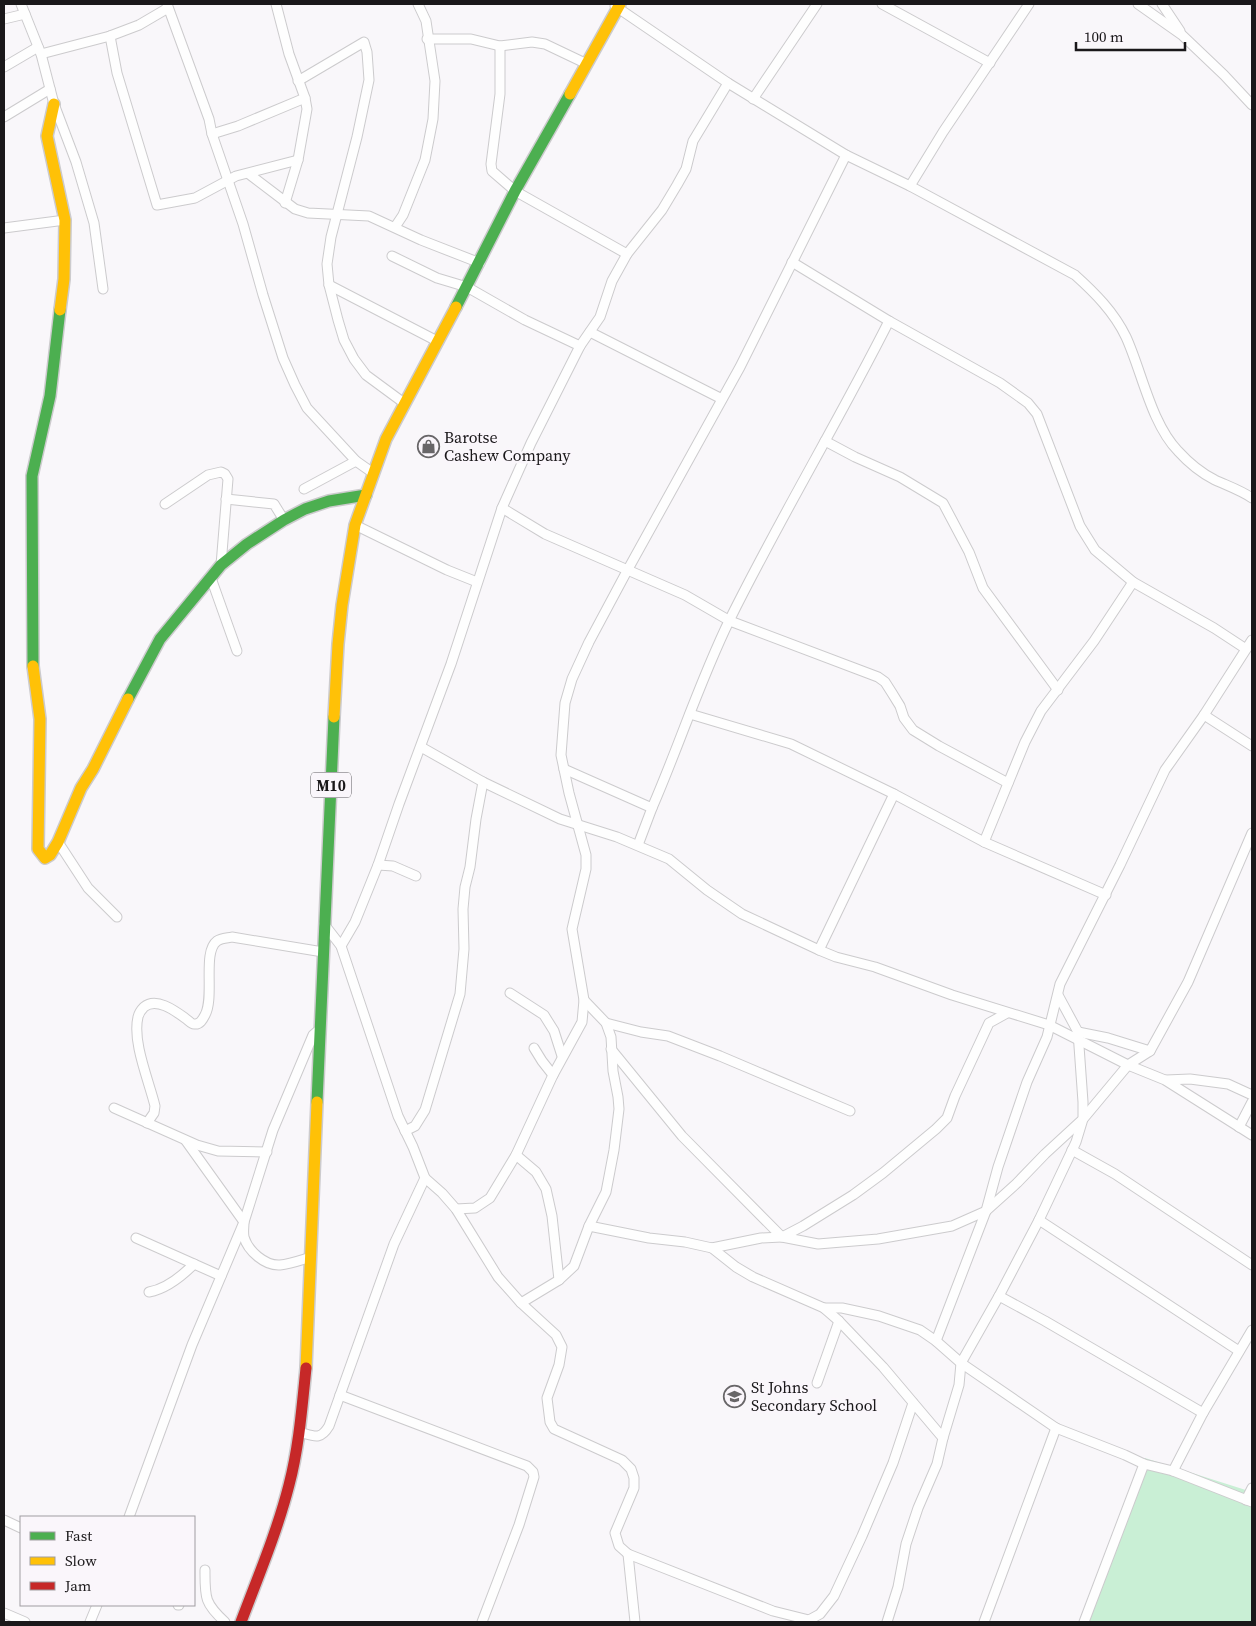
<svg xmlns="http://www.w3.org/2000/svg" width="1256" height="1626" font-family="'Source Serif 4',serif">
  <rect width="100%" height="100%" fill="#f9f7fa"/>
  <path fill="#c9efd5" d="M 1145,1458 L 1252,1492 L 1252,1622 L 1089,1622 Z"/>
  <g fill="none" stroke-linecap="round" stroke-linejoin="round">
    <defs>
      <g id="street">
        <path d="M 21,4 L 41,54 L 54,104 L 76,162 L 94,223 L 103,289"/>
        <path d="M 167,4 L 209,119 L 212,134 L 243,224 L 263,295 L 283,358 L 295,385 L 307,408 L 356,461 L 373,473"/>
        <path d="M 276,4 L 289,54 L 305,98 L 307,109 L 298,160 L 285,203"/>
        <path d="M 882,4 L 990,63"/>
        <path d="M 1138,4 L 1182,35 L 1224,75 L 1252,105"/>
        <path d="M 1162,4 L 1180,31"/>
        <path d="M 615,6 L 728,83 L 846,155 L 910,186 L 1075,275 C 1095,293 1114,312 1126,337 C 1142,372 1151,423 1178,451 C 1188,462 1201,473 1215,480 C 1228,486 1240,490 1252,498"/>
        <path d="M 4,19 L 25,14"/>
        <path d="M 110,36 L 117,73 L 157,205 L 195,198 L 236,176 L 298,160"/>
        <path d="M 427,39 L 471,39 L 500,46 L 532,42 L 545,44 L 587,64"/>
        <path d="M 500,46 L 500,94 L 491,164 L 492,171 L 515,191 L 627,254"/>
        <path d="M 41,54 L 110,36 L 139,25 L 168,8"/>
        <path d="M 4,67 L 38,47"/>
        <path d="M 298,81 L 364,42 L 367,52 L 369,80 L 357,137 L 331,237 L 327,264 L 329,285 L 338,320 L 344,340 L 354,359 L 366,375 L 404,403"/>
        <path d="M 753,99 L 817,4"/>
        <path d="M 4,117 L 50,89"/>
        <path d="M 212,134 L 238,126 L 305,98"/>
        <path d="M 249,174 L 295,209 L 308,213 L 369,216 L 421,240 L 480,263"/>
        <path d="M 910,186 L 943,132 L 1029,4"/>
        <path d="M 395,227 L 403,215 L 425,160 L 433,119 L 435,81 L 426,21 L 418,4"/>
        <path d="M 4,228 L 65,220"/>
        <path d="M 392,256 L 437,278 L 467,287 L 525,320 L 580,346"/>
        <path d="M 792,262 L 889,321 L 1000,383 L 1028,403 L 1037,414 L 1080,526 L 1095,550 L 1133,582 L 1214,628 L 1246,649"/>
        <path d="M 329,285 L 437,341"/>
        <path d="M 590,332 L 722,399"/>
        <path d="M 825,441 L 855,457 L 900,477 L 943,503 L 969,552 L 983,588 L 1058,690"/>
        <path d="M 304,489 L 356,461"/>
        <path d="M 226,499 L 274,504 L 284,520"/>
        <path d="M 165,504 L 208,475 L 221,472 L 225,474 L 228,479 L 221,565"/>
        <path d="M 502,508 L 545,534 L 685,595 L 730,621 L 878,677 L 885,682 L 892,693 L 900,706 L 904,718 L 913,730 L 939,746 L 1008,783"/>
        <path d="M 355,525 L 447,570 L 477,582"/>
        <path d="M 211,578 L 237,651"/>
        <path d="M 690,714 L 791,744 L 894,794 L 984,842 L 1106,895"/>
        <path d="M 1204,715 L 1252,746"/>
        <path d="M 421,747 L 483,782 L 560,819 L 617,837 L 669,859 L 707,890 L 742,914 L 819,950 L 836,957 L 875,967 L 952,995 L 1049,1025 L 1128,1065 L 1165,1080 L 1252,1135"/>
        <path d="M 564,769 L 652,808 C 679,746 700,680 730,619 C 780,518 838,422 889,321"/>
        <path d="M 58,842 L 88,888 L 117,917"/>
        <path d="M 984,842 L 1025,742 L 1041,711 L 1094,641 L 1133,582"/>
        <path d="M 638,845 L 652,808"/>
        <path d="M 378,865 L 393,866 L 416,876"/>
        <path d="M 324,924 L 341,946 L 398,1116 L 413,1147 L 425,1178 L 442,1193 L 456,1209 L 498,1277 L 521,1303 L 556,1335 L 562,1347 L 559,1365 L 547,1398 L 550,1422 L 554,1429 L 622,1460 L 631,1469 L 634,1478 L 634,1488 L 615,1533 L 619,1546 L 628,1554 L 773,1611 L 809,1620 L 820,1614 L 834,1596 L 862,1536 L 893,1463 L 913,1403"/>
        <path d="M 341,946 L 355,922 L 378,865 L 399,804 L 451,664 L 502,508 L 531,443 L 580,346 L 600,317 L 612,281 L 627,254 L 662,210 L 677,185 L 686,169 L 693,141 L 728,83"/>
        <path d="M 819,950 L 894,794"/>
        <path d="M 510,993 L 544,1015 L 554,1031 L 562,1056"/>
        <path d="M 606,1023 L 641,1032 L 668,1036 L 720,1056 L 850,1111"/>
        <path d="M 1078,1032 L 1108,1038 L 1150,1051"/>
        <path d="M 534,1048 L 542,1061 L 553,1075"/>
        <path d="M 611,1049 L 682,1136 L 782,1237 L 818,1244 L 878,1239 L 952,1226 L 986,1211 L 1017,1183 L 1045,1154 L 1083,1119 L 1083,1102 L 1078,1032 L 1058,995"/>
        <path d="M 1166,1080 L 1190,1079 L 1228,1084 L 1252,1095"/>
        <path d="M 114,1108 L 197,1145 L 218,1151 L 267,1152"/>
        <path d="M 147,1123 L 154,1113 L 155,1106 C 149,1081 132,1042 138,1017 C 139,1013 141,1010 144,1007 C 156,997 174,1010 185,1018 C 188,1020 191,1024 194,1024 C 200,1025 203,1019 205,1015 C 215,997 202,952 217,941 C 221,938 228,938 232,937 L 323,952"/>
        <path d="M 1239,1127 L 1252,1102"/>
        <path d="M 405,1131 L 415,1126 L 425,1110 L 460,994 L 464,949 L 463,909 L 465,887 L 470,867 L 476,819 L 483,782"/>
        <path d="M 186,1141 L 244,1222 C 244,1227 243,1232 244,1237 C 248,1251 265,1266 280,1265 C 290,1264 301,1260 311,1257"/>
        <path d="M 1072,1150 L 1115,1174 L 1252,1265"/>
        <path d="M 516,1155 L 536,1172 L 546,1189 L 552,1216 L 559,1280"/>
        <path d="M 456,1209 L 475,1208 L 490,1198 L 516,1155 L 553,1075 L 582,1022 L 584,1000 L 572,929 L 586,869 L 586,855 L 569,793 L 561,755 L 565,703 L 572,679 L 589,642 L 627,571 L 740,367 L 846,155"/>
        <path d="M 1039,1220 L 1239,1351"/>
        <path d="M 589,1226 L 649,1238 L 685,1242 L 712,1248 L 761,1238 L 782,1237 L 803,1226 L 853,1195 L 883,1173 L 936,1129 L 947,1118 L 955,1096 L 989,1023 L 1007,1013"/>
        <path d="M 136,1238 L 221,1276"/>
        <path d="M 712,1248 L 736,1267 L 753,1277 L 824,1308 L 839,1321 L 883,1367 L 943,1438 L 937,1464 L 918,1508 L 906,1544 L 898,1587 L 887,1622"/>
        <path d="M 149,1292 C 166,1289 182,1276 194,1264"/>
        <path d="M 999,1296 L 1045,1321 L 1203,1413"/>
        <path d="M 521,1303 L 559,1280 L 574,1266 L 589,1226 L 606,1192 L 614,1150 L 619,1109 L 618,1097 L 613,1071 L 611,1037 L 606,1023 L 584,1000"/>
        <path d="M 824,1308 L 842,1308 L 879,1316 L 920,1330 L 936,1341 L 961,1363 L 1056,1428 L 1125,1455 L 1144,1464 L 1173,1471 L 1252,1502"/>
        <path d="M 936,1341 L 986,1211 L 998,1167 L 1027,1082 L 1047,1037 L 1060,984 L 1120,865 L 1165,770 L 1204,715 L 1252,640"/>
        <path d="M 817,1383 L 839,1321"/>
        <path d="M 340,1395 L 527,1466 L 533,1472 L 534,1477 L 519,1525 L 482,1622"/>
        <path d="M 299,1432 C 314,1436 320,1441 329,1426 L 394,1244 L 425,1178"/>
        <path d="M 943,1438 L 959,1385 L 961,1363 L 999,1296 L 1039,1220 L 1076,1142 L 1083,1119 L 1128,1065 L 1150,1051 L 1188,982 L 1252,833"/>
        <path d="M 1173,1471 L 1203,1413 L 1252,1330"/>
        <path d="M 1246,1500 L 1252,1488"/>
        <path d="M 129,1517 L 192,1345 L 244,1222 L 273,1130 L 313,1035 L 320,1029"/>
        <path d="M 4,1520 L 21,1528"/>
        <path d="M 628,1554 L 635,1622"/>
        <path d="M 205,1570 C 205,1597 204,1603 225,1622"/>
        <path d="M 178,1605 L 179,1605"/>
        <path d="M 4,1613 L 25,1622"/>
        <path d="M 90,1622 L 97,1605"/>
        <path d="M 984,1622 L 1056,1428"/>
        <path d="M 1084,1622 L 1144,1464"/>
      </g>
      <g id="fast">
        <path d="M 456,307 L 515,191 L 570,94"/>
        <path d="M 33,666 L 32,476 L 50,396 L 60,310"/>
        <path d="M 128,699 L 160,639 L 221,565 L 247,544 L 284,520 L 305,509 L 329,501 L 366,495"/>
        <path d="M 317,1102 L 334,717"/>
      </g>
      <g id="slow">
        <path d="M 570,94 L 620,4"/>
        <path d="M 54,104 L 47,136 L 65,220 L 64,279 L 60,310"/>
        <path d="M 33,666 L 40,719 L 38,849 L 45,858 L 50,855 L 58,842 L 81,788 L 93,769 L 128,699"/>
        <path d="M 334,717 L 338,644 L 342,605 L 355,525 L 386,439 L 456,307"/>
        <path d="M 306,1368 L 317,1102"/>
      </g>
      <path id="jam" d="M 241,1622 C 258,1577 277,1532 289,1485 C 299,1447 302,1407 306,1368"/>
    </defs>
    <use href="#street" stroke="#cccbcd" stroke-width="11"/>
    <use href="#fast" stroke="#cccbcd" stroke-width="14"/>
    <use href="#slow" stroke="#cccbcd" stroke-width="14"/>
    <use href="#jam" stroke="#cccbcd" stroke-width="14"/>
    <use href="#street" stroke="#fefefe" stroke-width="9"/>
    <use href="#fast" stroke="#4caf50" stroke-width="11"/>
    <use href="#slow" stroke="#ffc107" stroke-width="11"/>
    <use href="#jam" stroke="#c62828" stroke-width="11"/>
  </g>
  <defs>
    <symbol id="shop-ring" viewBox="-11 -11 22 22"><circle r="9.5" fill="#faf6fb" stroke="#686668" stroke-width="1.5"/><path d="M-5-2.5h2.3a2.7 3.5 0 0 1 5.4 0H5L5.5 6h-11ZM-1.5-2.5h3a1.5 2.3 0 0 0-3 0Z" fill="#686668"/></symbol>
    <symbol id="school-ring" viewBox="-11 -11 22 22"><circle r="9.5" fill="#faf6fb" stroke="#686668" stroke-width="1.5"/><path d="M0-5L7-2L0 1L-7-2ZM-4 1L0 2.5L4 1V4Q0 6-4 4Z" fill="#686668"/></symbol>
  </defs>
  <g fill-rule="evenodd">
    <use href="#shop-ring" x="416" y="434" width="25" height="25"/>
    <use href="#school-ring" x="722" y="1384" width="25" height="25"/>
  </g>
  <g text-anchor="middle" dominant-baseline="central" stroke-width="5" stroke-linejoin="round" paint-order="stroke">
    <rect fill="#faf6fb" stroke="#5d5b5e" stroke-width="1" x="311" y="772.5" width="40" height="25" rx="4"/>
    <g font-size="15" font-weight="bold" fill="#1a181a">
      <text x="331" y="785">M10</text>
    </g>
    <g font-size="16" fill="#1a181a" stroke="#faf6fb" text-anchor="start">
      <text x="444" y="437">Barotse<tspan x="444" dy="18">Cashew Company</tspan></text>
      <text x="751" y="1387">St Johns<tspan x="751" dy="18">Secondary School</tspan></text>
    </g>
  </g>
  <rect width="1256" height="1626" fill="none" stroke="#1a181a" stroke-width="10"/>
  <rect x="20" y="1516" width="175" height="90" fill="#faf6fb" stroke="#a09da1"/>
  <rect x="30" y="1532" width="25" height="8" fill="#4caf50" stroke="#a09da1"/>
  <text x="65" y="1541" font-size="15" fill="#1a181a">Fast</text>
  <rect x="30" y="1557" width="25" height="8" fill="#ffc107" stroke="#a09da1"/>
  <text x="65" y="1566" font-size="15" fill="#1a181a">Slow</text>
  <rect x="30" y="1582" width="25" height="8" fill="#c62828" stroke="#a09da1"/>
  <text x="65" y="1591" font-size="15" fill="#1a181a">Jam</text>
  <path d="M1076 42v8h109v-8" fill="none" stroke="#1a181a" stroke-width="2.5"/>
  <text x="1084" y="42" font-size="15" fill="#1a181a" stroke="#faf6fb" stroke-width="4" paint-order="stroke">100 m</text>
</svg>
